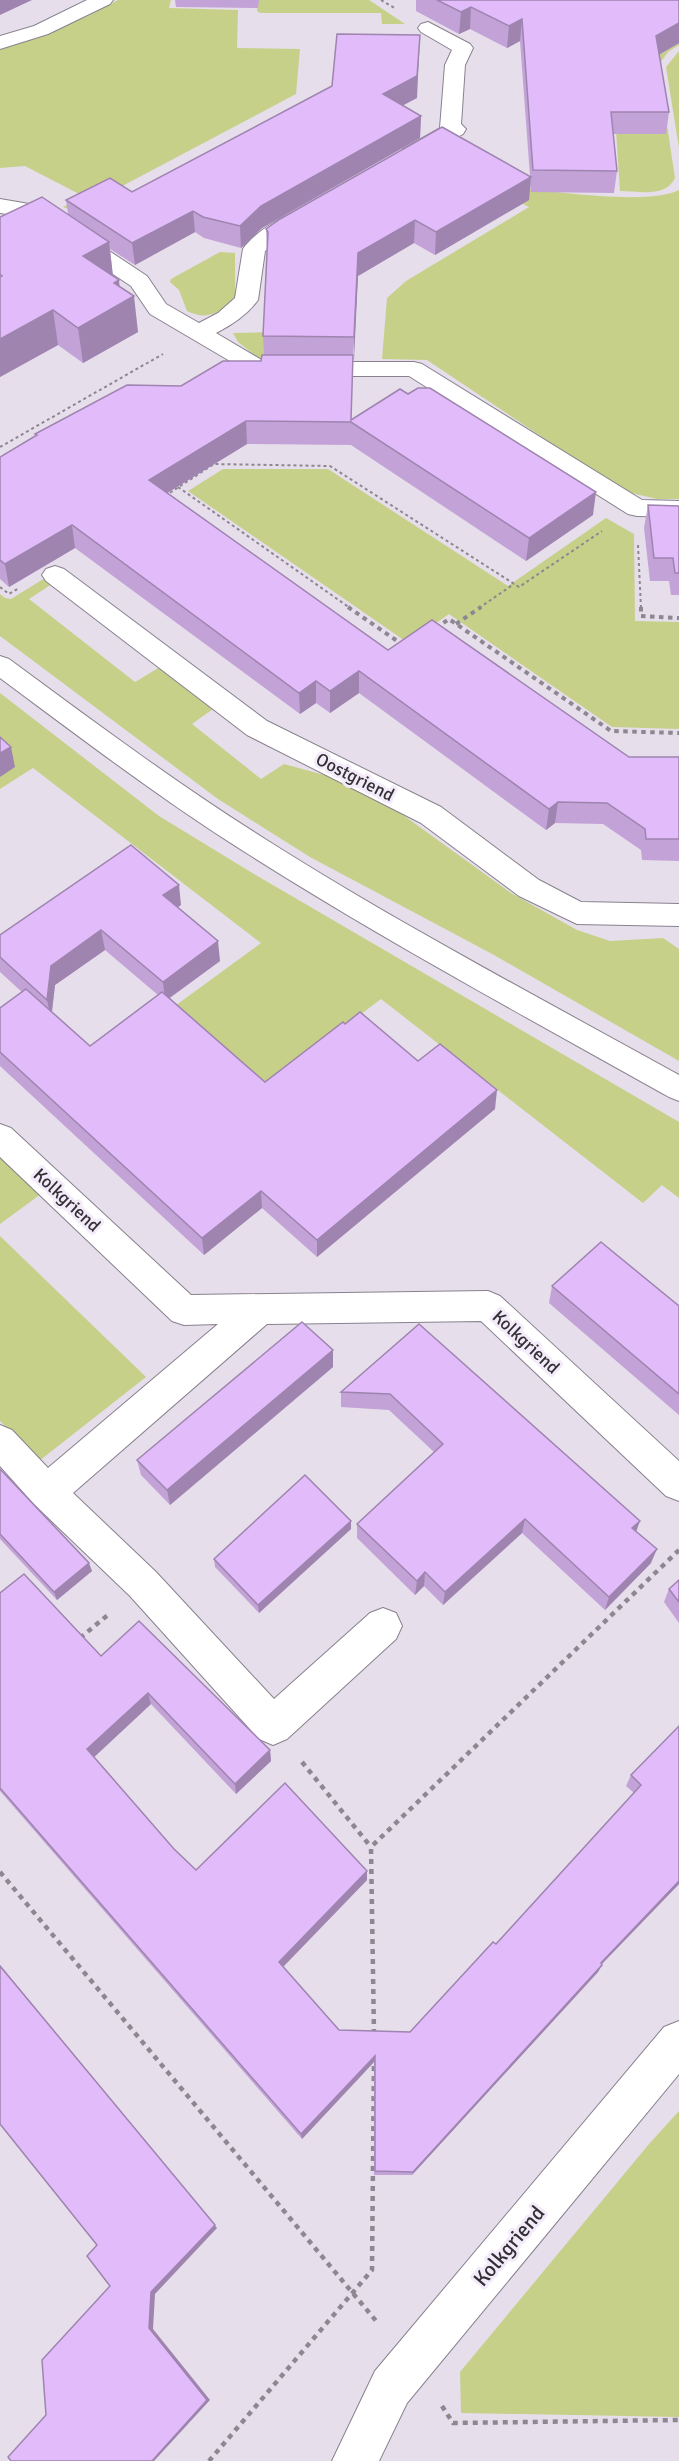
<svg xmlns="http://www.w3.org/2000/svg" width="679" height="2461" font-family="Signika,sans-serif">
  <rect width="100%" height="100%" fill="#e6deeb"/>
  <g fill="#c6d089">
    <path d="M 118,0 L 171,0 L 169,8 L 238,10 L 237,48 L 300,49 L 296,94 L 75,211 L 63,207 L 83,196 L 25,166 L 0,168 L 0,50 L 88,16 Z"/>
    <path d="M 258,0 L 369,0 L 405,24 L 382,24 L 381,13 L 260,13 L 257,11 Z"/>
    <path d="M 679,17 L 679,45 L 668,52 L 658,66 L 675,178 C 665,198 640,191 620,191 L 612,70 Z"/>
    <path d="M 679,51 L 679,148 L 666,67 Z"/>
    <path d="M 496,185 C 537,189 647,207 679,190 L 679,499 L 657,499 L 623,491 L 427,360 L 382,359 L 387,298 L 406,281 L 529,207 L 493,190 Z"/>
    <path d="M 220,252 L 235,253 L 235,297 C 221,313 208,321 187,311 L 179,290 L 170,282 L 171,279 Z"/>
    <path d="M 277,332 L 266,364 L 238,342 L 233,333 Z"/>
    <path d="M 223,469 L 328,469 L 508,586 L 606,518 L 634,534 L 635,621 L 679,622 L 679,729 L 612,727 L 449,614 L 408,643 L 188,491 Z"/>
    <path d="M 45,578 L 52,584 L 29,599 L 135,682 L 160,667 L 213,709 L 192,724 L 261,779 L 284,764 L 328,776 L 385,802 L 511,893 L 577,930 L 610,941 L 663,938 L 679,949 L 679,1061 L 494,955 L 310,857 L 218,799 L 0,636 L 0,594 L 5,598 L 11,599 Z"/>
    <path d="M 0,693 L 159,816 L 254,874 L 679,1122 L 679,1198 L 662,1185 L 643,1203 L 381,999 L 268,1084 L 175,1006 L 261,943 L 33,768 L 0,789 Z"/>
    <path d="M 0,1155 L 41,1194 L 0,1224 Z"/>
    <path d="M 0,1236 L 146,1377 L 39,1461 L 0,1421 Z"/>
    <path d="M 679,2111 L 679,2417 L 461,2413 L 460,2372 L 649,2144 Z"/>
  </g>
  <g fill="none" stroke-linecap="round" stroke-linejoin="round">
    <defs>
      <path id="service" d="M 0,656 L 9,659 C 93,721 176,783 265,839 C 399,924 540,998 679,1075 L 679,1101 L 669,1097 C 528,1018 385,941 248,854 C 162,800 81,738 0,678 Z"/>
      <g id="minor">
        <path d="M 87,0 L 113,0 L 110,4 L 48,34 L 0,49 L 0,36 L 34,26 Z"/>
        <path d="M 428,22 L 470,44 L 473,48 L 465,65 L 461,124 L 466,129 L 463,134 L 419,159 L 411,161 L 403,159 L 400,154 L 403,149 L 440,128 L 445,65 L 452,50 L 421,32 L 418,28 L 421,24 Z"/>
        <path d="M 0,199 L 41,206 L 147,276 L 166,304 L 199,323 L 218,313 L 235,298 L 243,249 C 253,233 293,207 312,211 L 315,216 L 312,221 L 279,240 L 265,251 L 258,300 C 247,315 232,325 216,333 L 265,362 L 414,362 L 422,364 L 642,500 L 679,501 L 679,517 L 637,516 L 628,514 L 409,376 L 260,376 L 252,374 L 150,314 L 131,286 L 27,217 L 0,213 Z"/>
        <path d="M 55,566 L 64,569 L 267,721 L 441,807 L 539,880 L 581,902 L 679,904 L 679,926 L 577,924 L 519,896 L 421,823 L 247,735 L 46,581 L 42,575 L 46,569 Z"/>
        <path d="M 0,1124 L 11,1128 L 191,1295 L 488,1291 L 500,1296 L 679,1461 L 679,1501 L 666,1496 L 481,1321 L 267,1324 L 73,1493 L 156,1572 L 274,1699 L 370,1613 L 383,1608 L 396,1613 L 402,1626 L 396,1639 L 287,1739 L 273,1745 L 259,1739 L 130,1596 L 34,1504 L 0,1466 L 0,1425 L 12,1430 L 48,1468 L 218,1324 L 184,1325 L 172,1321 L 0,1157 Z"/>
      </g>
      <path id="tertiary" d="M 679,2021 L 679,2074 L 407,2403 L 379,2461 L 332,2461 L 375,2371 L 664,2027 Z"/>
    </defs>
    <use href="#service" stroke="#89818e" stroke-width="2"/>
    <use href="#minor" stroke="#89818e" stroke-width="2"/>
    <use href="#tertiary" stroke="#89818e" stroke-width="2"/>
    <g stroke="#8c8790" stroke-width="2" stroke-dasharray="3 3" stroke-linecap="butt">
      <path d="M 381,0 L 396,9"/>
      <path d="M 0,447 L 163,354"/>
      <path d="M 178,487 L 350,608"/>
      <path d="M 165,496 L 214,464 L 330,466 L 519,587 L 602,531"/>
      <path d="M 638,545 L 641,608"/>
      <path d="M 0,587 L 9,594 L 19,588"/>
      <path d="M 479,608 L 514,584"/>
    </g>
    <g stroke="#8c8790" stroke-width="4" stroke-dasharray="4.5 4.5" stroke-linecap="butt">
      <path d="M 348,607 L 403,645"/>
      <path d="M 641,607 L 641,616 L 679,618"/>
      <path d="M 456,624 L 481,607"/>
      <path d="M 436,628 L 449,619 L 611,731 L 679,733"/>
    </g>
    <g stroke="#8c8790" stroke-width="4.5" stroke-dasharray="5 5" stroke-linecap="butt">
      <path d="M 80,1638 L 109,1614"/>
      <path d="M 302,1762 L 371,1847"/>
      <path d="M 0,1872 L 377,2322"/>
      <path d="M 374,2034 L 371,1847 L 679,1550"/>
      <path d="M 442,2406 L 453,2423 L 679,2420"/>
      <path d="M 209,2461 L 372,2270 L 374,2057"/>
    </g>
    <use href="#service" fill="#fff" fill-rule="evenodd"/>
    <use href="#minor" fill="#fff" fill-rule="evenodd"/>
    <use href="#tertiary" fill="#fff" fill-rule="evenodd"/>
  </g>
  <g fill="#c2a2d7" fill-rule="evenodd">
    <path d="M 175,0 L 259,0 L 258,8 L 176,7 Z"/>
    <path d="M 416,0 L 679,0 L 679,43 L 659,55 L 669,112 L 666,134 L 613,134 L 617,171 L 614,193 L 531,192 L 530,184 L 529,200 L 435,255 L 414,243 L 358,276 L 353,360 L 351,420 L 593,515 L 526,561 L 351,445 L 247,444 L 167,493 L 388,650 L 629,757 L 679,757 L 679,861 L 642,860 L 641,850 L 603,824 L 555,823 L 546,830 L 359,693 L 330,713 L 316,703 L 300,714 L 75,548 L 9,587 L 0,579 L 0,457 L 36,436 L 35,434 L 181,386 L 261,361 L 264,355 L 263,336 L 267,252 L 266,229 L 530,176 L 520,41 L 507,48 L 470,29 L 459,34 L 416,11 Z"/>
    <path d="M 417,98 L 402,105 L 421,116 L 420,138 L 262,228 L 241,248 L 204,238 L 195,232 L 135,265 L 110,249 L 113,276 L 120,287 L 138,332 L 83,363 L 58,345 L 0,377 L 0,217 L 68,214 L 66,200 L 132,192 Z"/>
    <path d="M 648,505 L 679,506 L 679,595 L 671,595 L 669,581 L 650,581 L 644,528 Z"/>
    <path d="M 181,905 L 178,907 L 220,961 L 170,998 L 265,1082 L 345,1024 L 418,1061 L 495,1109 L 317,1257 L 262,1208 L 204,1255 L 0,1066 L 0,1008 L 22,992 L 0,972 L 0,935 ZM 105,950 L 158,995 L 90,1046 L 52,1012 L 55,985 Z"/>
    <path d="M 552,1286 L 679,1306 L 679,1415 L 549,1303 Z"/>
    <path d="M 419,1324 L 636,1532 L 651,1563 L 605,1610 L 522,1533 L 443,1605 L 424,1586 L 415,1595 L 357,1538 L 357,1524 L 434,1452 L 389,1410 L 341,1407 L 341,1392 Z"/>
    <path d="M 333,1350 L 333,1367 L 170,1505 L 141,1475 L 137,1460 Z"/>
    <path d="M 0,1469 L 92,1571 L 57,1600 L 0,1539 Z"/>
    <path d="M 351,1521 L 351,1529 L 259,1613 L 215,1567 L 214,1559 Z"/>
    <path d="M 679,1580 L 679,1623 L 664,1602 L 669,1589 Z"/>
    <path d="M 0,1593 L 101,1656 L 270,1750 L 271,1761 L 236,1794 L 151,1704 L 94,1757 L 174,1849 L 196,1870 L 367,1880 L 283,1967 L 339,2030 L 410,2032 L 496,1944 L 634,1793 L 626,1786 L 631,1775 L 679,1726 L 679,1884 L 602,1964 L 598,1972 L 412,2175 L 374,2175 L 374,2062 L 302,2139 L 0,1791 Z"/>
  </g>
  <g fill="#9e84af">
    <path d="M 0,0 L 32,0 L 0,15 Z"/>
    <path d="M 471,7 L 470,29 L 459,34 L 461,12 Z"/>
    <path d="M 522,19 L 520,41 L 507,48 L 509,26 Z"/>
    <path d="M 679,23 L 679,43 L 653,58 L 656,36 Z"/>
    <path d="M 420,35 L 417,98 L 383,116 L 383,94 Z"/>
    <path d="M 421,116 L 420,138 L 262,228 L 241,248 L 240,226 L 261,206 Z"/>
    <path d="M 531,177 L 529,200 L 435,255 L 436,232 Z"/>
    <path d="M 193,211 L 195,232 L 135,265 L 132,243 Z"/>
    <path d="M 415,220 L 414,243 L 358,276 L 354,360 L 354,337 L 358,253 Z"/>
    <path d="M 109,242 L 113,277 L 83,256 Z"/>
    <path d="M 119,280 L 121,304 L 134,296 L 138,332 L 83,363 L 78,328 L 114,283 Z"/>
    <path d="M 53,310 L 58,345 L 0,377 L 0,339 Z"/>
    <path d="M 246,421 L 247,444 L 151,503 L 149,480 Z"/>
    <path d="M 596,492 L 593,515 L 526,561 L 529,538 Z"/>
    <path d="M 72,525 L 75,548 L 9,587 L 5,564 Z"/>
    <path d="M 359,671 L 359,693 L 330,713 L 330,691 Z"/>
    <path d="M 316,681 L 316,703 L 300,714 L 299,693 Z"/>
    <path d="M 11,747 L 15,767 L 0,777 L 0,753 Z"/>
    <path d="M 558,802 L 555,823 L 546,830 L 549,809 Z"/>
    <path d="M 179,885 L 181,905 L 166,915 L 163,895 Z"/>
    <path d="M 101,930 L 105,950 L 55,985 L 51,1019 L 47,1000 L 51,966 Z"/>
    <path d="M 218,941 L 220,961 L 165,1001 L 163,982 Z"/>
    <path d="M 497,1090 L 495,1109 L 317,1257 L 317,1240 Z"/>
    <path d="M 261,1191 L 262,1208 L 204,1255 L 202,1238 Z"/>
    <path d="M 333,1350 L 333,1367 L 170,1505 L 167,1490 Z"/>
    <path d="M 525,1519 L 522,1533 L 443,1605 L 445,1592 Z"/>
    <path d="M 351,1521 L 351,1529 L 259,1613 L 258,1605 Z"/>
    <path d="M 640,1521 L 635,1535 L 632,1528 Z"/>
    <path d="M 657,1549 L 651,1563 L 605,1610 L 609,1597 Z"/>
    <path d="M 89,1563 L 92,1571 L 57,1600 L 54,1592 Z"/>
    <path d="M 425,1572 L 424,1586 L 415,1595 L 417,1581 Z"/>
    <path d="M 148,1693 L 151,1704 L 91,1760 L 87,1749 Z"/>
    <path d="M 270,1750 L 271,1761 L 236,1794 L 235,1784 Z"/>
    <path d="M 367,1871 L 367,1880 L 280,1970 L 279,1962 Z"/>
    <path d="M 679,1881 L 679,1884 L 596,1970 L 601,1963 Z"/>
    <path d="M 0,1965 L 217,2228 L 155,2294 L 153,2329 L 210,2400 L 154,2461 L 152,2461 L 149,2328 Z"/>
    <path d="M 602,1965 L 598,1972 L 412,2175 L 413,2172 Z"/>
    <path d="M 375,2056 L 374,2062 L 302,2139 L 301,2134 Z"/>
  </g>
  <g fill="#e2bcfa" stroke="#9e84af" stroke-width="1.5">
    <path d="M 437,0 L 679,0 L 679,23 L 656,36 L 669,112 L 611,112 L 617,171 L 533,170 L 522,19 L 509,26 L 471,7 L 461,12 Z"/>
    <path d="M 337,34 L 420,35 L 417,76 L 383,94 L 421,116 L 261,206 L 240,226 L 203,217 L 193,211 L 132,243 L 66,200 L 110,178 L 132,192 L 332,86 Z"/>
    <path d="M 442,127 L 531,177 L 436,232 L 415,220 L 358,253 L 354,337 L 263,336 L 268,232 L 266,229 L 280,219 Z"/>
    <path d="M 42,197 L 109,242 L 83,256 L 119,280 L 114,283 L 134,296 L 78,328 L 53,310 L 0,339 L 0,277 L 2,276 L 0,274 L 0,217 Z"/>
    <path d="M 262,355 L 353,355 L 351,420 L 400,389 L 408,394 L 418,388 L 430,388 L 596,492 L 529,538 L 351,422 L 246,421 L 149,480 L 388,650 L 432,620 L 629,757 L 679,757 L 679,839 L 646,839 L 645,829 L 607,803 L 558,802 L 549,809 L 359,671 L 330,691 L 316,681 L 299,693 L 72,525 L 5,564 L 0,560 L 0,457 L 37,435 L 35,434 L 127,385 L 181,386 L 223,361 L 261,361 Z"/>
    <path d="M 648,505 L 679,506 L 679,573 L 675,573 L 673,558 L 654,558 Z"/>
    <path d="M 0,737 L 11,747 L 0,753 Z"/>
    <path d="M 131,845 L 179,885 L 163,895 L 218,941 L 163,982 L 101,930 L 51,966 L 47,1000 L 0,957 L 0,935 Z"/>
    <path d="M 26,989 L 90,1046 L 162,992 L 265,1082 L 343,1022 L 345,1024 L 360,1012 L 418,1061 L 440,1044 L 497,1090 L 317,1240 L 261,1191 L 202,1238 L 0,1052 L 0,1008 Z"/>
    <path d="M 601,1242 L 679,1306 L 679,1394 L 552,1286 Z"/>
    <path d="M 302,1322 L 333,1350 L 167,1490 L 137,1460 Z"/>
    <path d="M 419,1324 L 640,1521 L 632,1528 L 657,1549 L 609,1597 L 525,1519 L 445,1592 L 425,1572 L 417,1581 L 357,1524 L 443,1444 L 390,1394 L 341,1392 Z"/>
    <path d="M 0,1469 L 89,1563 L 54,1592 L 0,1534 Z"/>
    <path d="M 305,1475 L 351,1521 L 258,1605 L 214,1559 Z"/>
    <path d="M 24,1574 L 101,1656 L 139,1621 L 270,1750 L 235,1784 L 148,1693 L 87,1749 L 174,1849 L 196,1870 L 285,1783 L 367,1871 L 279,1962 L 339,2030 L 410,2032 L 493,1942 L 496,1944 L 641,1785 L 631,1775 L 679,1726 L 679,1881 L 601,1963 L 602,1965 L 413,2172 L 375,2171 L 375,2056 L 301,2134 L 0,1788 L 0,1593 Z"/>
    <path d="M 679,1580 L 679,1602 L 669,1589 Z"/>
    <path d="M 0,1966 L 215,2225 L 151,2292 L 149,2328 L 207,2400 L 152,2461 L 11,2461 L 8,2457 L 46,2415 L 42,2360 L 110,2286 L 87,2256 L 97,2245 L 0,2124 Z"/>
  </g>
  <g text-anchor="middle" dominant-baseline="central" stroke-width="6" stroke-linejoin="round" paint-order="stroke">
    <g font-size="18" fill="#333035" stroke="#f3ebf9">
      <text transform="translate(355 777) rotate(27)">Oostgriend</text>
      <text transform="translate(67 1200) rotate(43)">Kolkgriend</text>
      <text transform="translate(526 1342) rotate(43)">Kolkgriend</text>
    </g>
    <g font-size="21" fill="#333035" stroke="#f3ebf9">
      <text transform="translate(509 2246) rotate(-50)">Kolkgriend</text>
    </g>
  </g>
</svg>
